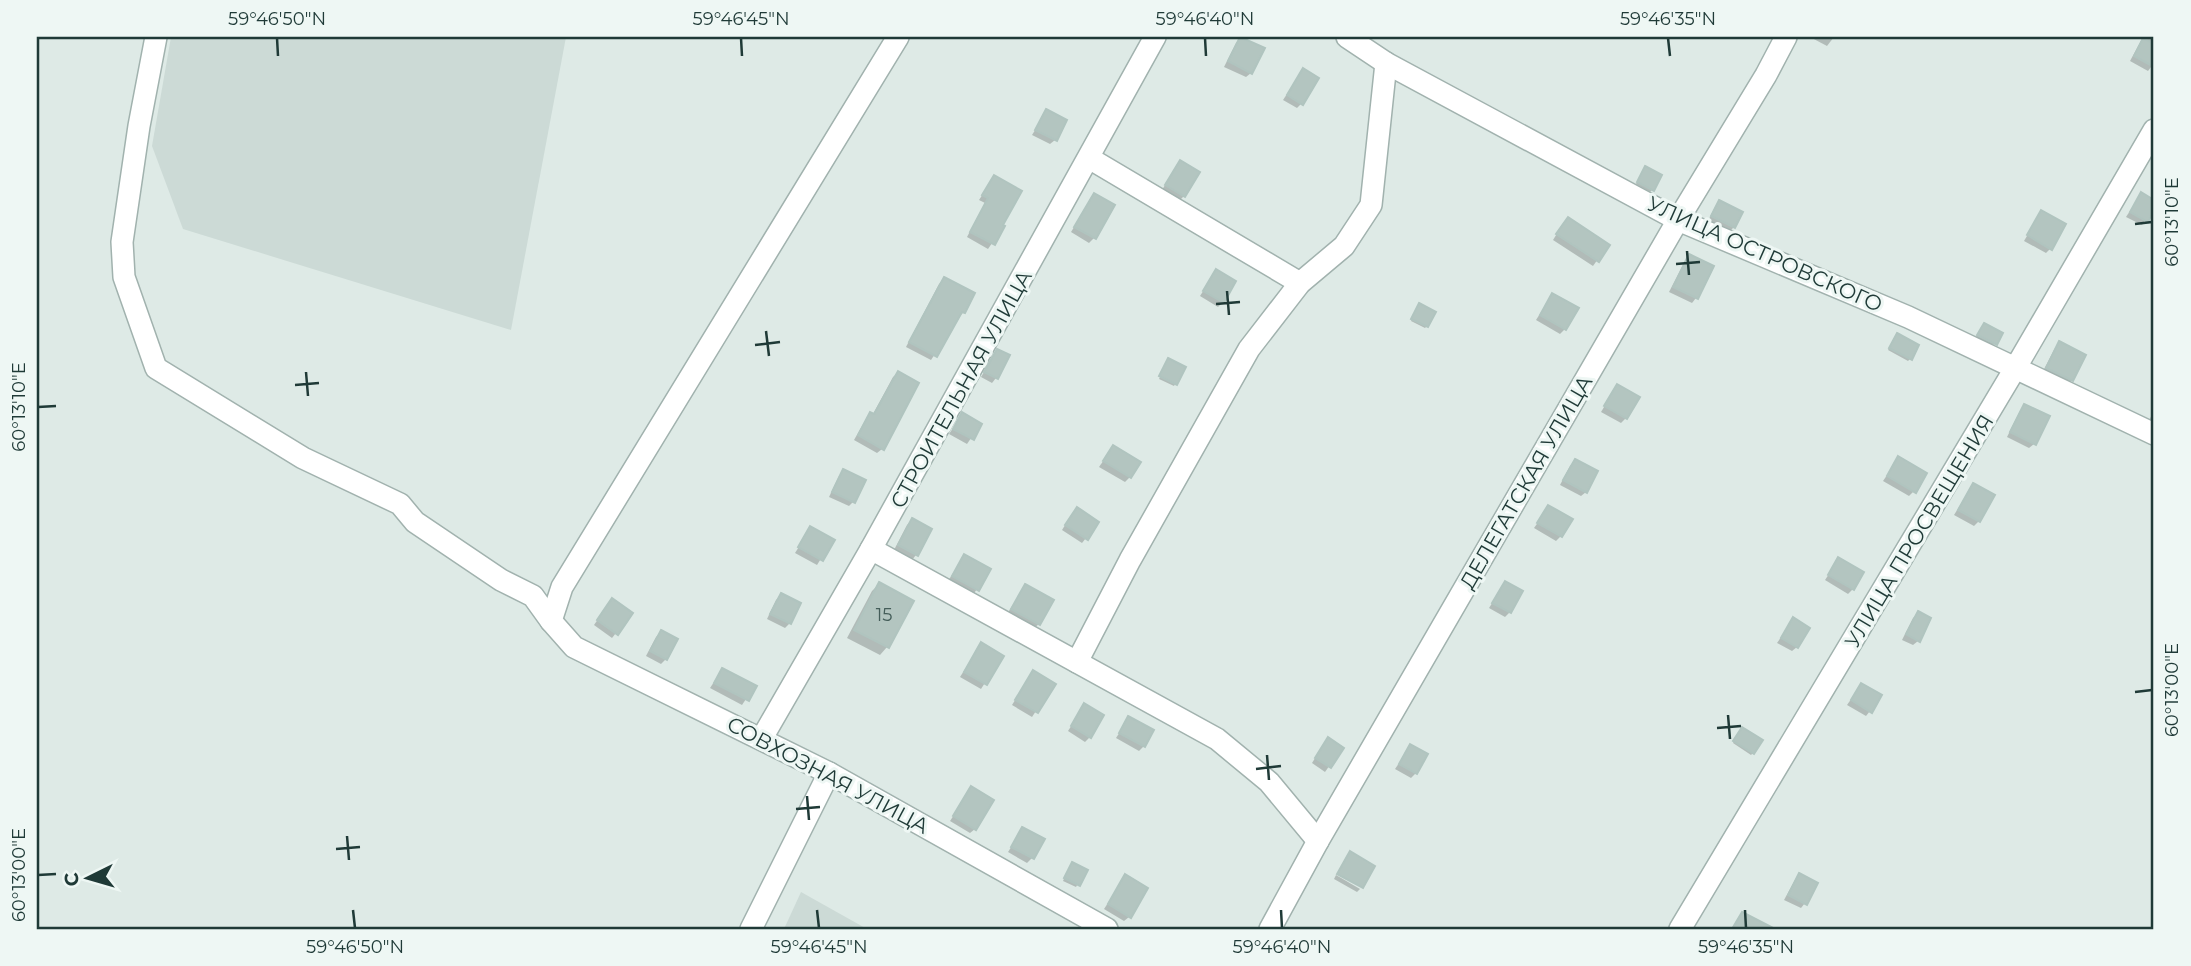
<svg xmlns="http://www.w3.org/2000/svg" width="2191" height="966" font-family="Montserrat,sans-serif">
  <rect width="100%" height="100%" fill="#deeae6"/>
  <g fill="#ccdad6">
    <path d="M 171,37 L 566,37 L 511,330 L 183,229 L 152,146 Z"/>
    <path d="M 801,892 L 867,929 L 784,929 Z"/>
  </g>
  <g fill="#0003">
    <path d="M 1810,37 L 1834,37 L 1827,46 Z"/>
    <path d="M 2143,37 L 2154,37 L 2154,63 L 2148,71 L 2130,61 Z"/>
    <path d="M 1241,38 L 1251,73 L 1246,77 L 1224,67 L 1236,43 Z"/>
    <path d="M 1303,70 L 1302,103 L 1297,108 L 1283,100 Z"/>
    <path d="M 1047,111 L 1055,140 L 1050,144 L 1032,135 Z"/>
    <path d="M 1176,167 L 1184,196 L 1179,201 L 1162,190 Z"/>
    <path d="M 1644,170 L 1652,190 L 1650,192 L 1636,184 Z"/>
    <path d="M 994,177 L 1003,227 L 988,249 L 967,237 L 985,203 L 979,200 Z"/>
    <path d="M 2141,194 L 2154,202 L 2154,206 L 2142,225 L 2126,217 Z"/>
    <path d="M 1094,195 L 1094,238 L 1089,243 L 1071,232 Z"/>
    <path d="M 1719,202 L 1734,227 L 1729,232 L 1708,221 L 1715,207 Z"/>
    <path d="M 2041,212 L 2051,248 L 2046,253 L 2024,241 Z"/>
    <path d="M 1563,224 L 1608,245 L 1593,266 L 1553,240 Z"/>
    <path d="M 1690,256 L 1696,298 L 1692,303 L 1669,292 L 1685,261 Z"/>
    <path d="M 1216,271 L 1223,302 L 1218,307 L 1200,296 Z"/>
    <path d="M 944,279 L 963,312 L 931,360 L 906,347 L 939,284 Z"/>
    <path d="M 1552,295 L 1565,329 L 1560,334 L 1536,320 Z"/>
    <path d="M 1417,307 L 1427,326 L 1425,328 L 1411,321 Z"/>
    <path d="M 1982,327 L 1995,343 L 1993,345 L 1976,337 Z"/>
    <path d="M 1895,337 L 1910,359 L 1908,361 L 1888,350 Z"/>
    <path d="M 2060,343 L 2072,380 L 2067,385 L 2042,373 L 2055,348 Z"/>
    <path d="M 997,351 L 996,378 L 992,383 L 981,377 Z"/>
    <path d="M 1167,362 L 1184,368 L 1174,386 L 1159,379 Z"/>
    <path d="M 898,373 L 882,449 L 877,453 L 854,440 L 866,419 L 871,415 L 872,416 L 893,377 Z"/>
    <path d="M 1617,386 L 1626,418 L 1621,423 L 1601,412 Z"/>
    <path d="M 2024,406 L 2034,444 L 2029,448 L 2007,437 L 2020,411 Z"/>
    <path d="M 2154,410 L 2154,428 L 2148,423 Z"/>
    <path d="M 962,415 L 980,425 L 967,444 L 949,434 Z"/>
    <path d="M 1113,447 L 1130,477 L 1125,482 L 1099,467 Z"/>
    <path d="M 1898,459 L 1914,491 L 1909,496 L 1883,481 Z"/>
    <path d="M 1575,461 L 1586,492 L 1581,496 L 1560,485 L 1570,466 Z"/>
    <path d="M 844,471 L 853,502 L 849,506 L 829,497 L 839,476 Z"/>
    <path d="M 1973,485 L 1979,521 L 1974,526 L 1954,515 Z"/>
    <path d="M 1549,507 L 1561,536 L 1556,541 L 1534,528 Z"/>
    <path d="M 1072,514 L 1086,538 L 1082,543 L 1062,530 Z"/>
    <path d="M 912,520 L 916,555 L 912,560 L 894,550 L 907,525 Z"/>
    <path d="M 811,528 L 832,541 L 817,565 L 795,553 Z"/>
    <path d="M 964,556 L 989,570 L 973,595 L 948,581 Z"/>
    <path d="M 1839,559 L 1853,589 L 1848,594 L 1825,580 Z"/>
    <path d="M 1505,583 L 1510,612 L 1505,617 L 1489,608 Z"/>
    <path d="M 879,584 L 912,601 L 887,647 L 880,655 L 847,638 L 872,591 Z"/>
    <path d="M 1025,586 L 1039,624 L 1034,628 L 1007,614 Z"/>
    <path d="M 781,595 L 790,623 L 785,628 L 767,619 L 776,600 Z"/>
    <path d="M 608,605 L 616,633 L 612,638 L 594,625 Z"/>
    <path d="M 1918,613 L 1918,641 L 1913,645 L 1902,640 L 1913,618 Z"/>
    <path d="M 1793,620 L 1797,647 L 1792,651 L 1777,643 Z"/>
    <path d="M 661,632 L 666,659 L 661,664 L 646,656 L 656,637 Z"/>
    <path d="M 981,644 L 1002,656 L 981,689 L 960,677 Z"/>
    <path d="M 722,670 L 754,687 L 742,705 L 710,688 Z"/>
    <path d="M 1033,672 L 1053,685 L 1032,717 L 1012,705 Z"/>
    <path d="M 1861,685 L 1870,711 L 1866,716 L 1847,705 Z"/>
    <path d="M 1084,706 L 1090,737 L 1085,742 L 1068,731 Z"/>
    <path d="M 1129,718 L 1144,746 L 1139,751 L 1116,738 Z"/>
    <path d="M 1740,731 L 1753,753 L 1751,755 L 1733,743 Z"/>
    <path d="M 1324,744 L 1342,748 L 1325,772 L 1312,763 Z"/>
    <path d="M 1411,746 L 1416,773 L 1411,778 L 1395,769 Z"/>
    <path d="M 971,789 L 975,829 L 970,833 L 950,821 Z"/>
    <path d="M 1023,829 L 1032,858 L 1027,863 L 1008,852 Z"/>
    <path d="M 1070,866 L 1085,871 L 1076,887 L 1063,881 Z"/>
    <path d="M 1336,875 L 1360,889 L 1357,892 L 1334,879 Z"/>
    <path d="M 1799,875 L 1805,903 L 1801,908 L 1784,900 L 1795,880 Z"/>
    <path d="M 1125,877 L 1129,917 L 1124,921 L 1104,909 Z"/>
  </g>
  <g fill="#b3c5c0" stroke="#b0c4bf" stroke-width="2">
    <path d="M 1240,37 L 1265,48 L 1252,74 L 1228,61 Z"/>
    <path d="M 2143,38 L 2154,44 L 2154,67 L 2134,56 Z"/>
    <path d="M 1303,68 L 1319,78 L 1303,105 L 1287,95 Z"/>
    <path d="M 1046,109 L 1067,120 L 1057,141 L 1035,130 Z"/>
    <path d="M 1180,160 L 1200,172 L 1185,197 L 1165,185 Z"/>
    <path d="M 1645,166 L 1662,175 L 1654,191 L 1637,182 Z"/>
    <path d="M 994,175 L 1022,191 L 1003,225 L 1005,226 L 995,245 L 970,232 L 988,198 L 982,195 Z"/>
    <path d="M 2141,192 L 2154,200 L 2154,210 L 2148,222 L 2130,212 Z"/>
    <path d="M 1094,193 L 1115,205 L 1096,239 L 1074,227 Z"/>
    <path d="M 1719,200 L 1743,212 L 1735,228 L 1711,216 Z"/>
    <path d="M 2041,210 L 2066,224 L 2052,250 L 2027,235 Z"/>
    <path d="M 1568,217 L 1610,245 L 1599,262 L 1556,234 Z"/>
    <path d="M 1689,254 L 1714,266 L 1698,299 L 1673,287 Z"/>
    <path d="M 1216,269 L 1236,281 L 1224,303 L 1203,291 Z"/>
    <path d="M 944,277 L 975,293 L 965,313 L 962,312 L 937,357 L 909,342 Z"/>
    <path d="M 1552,293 L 1579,308 L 1566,330 L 1540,315 Z"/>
    <path d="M 1419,303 L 1436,312 L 1428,327 L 1411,319 Z"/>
    <path d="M 1984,323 L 2003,333 L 1997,345 L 1977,335 Z"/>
    <path d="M 1897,333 L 1919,345 L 1912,360 L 1889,348 Z"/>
    <path d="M 2059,341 L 2086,355 L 2073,381 L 2046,368 Z"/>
    <path d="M 997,349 L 1010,355 L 998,379 L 984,372 Z"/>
    <path d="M 1168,358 L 1186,367 L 1177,385 L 1159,376 Z"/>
    <path d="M 898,371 L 919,383 L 884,450 L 858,435 L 870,412 L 874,414 Z"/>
    <path d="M 1617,384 L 1640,397 L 1627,419 L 1604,406 Z"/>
    <path d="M 2024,404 L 2050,416 L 2036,445 L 2010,432 Z"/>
    <path d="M 962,412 L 982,424 L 974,440 L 953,429 Z"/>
    <path d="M 1113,445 L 1141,462 L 1131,478 L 1103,461 Z"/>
    <path d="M 1898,456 L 1927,473 L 1916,493 L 1887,476 Z"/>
    <path d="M 1575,459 L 1598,471 L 1587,493 L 1563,480 Z"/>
    <path d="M 843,469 L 866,480 L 855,503 L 832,492 Z"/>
    <path d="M 1973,483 L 1995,495 L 1980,522 L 1958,510 Z"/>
    <path d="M 1548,505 L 1573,519 L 1562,537 L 1537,523 Z"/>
    <path d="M 1077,507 L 1099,522 L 1088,540 L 1065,525 Z"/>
    <path d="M 912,518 L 932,529 L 918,556 L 898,545 Z"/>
    <path d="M 810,526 L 835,540 L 823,561 L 798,547 Z"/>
    <path d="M 964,554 L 991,569 L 979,591 L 952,576 Z"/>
    <path d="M 1838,557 L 1864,572 L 1854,590 L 1828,575 Z"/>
    <path d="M 1505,581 L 1523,591 L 1511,613 L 1492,603 Z"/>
    <path d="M 879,582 L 914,601 L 889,648 L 854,630 Z"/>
    <path d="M 1025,584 L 1054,600 L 1040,625 L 1011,609 Z"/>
    <path d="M 781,593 L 801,603 L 791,624 L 770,614 Z"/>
    <path d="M 612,598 L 633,613 L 618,635 L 597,620 Z"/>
    <path d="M 1918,611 L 1931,618 L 1920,642 L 1906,634 Z"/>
    <path d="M 1793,617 L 1810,628 L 1798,648 L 1781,638 Z"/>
    <path d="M 661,630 L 678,639 L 667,660 L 650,651 Z"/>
    <path d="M 981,642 L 1004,656 L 987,685 L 964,672 Z"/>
    <path d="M 722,668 L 757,686 L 749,701 L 714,683 Z"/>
    <path d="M 1033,670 L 1056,684 L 1038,713 L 1015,700 Z"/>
    <path d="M 1861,683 L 1882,695 L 1872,713 L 1851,700 Z"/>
    <path d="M 1084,703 L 1104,715 L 1091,738 L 1071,726 Z"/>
    <path d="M 1128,716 L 1154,730 L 1145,747 L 1119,733 Z"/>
    <path d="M 1742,727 L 1763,740 L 1754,754 L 1733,741 Z"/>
    <path d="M 1328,737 L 1344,748 L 1331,768 L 1315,758 Z"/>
    <path d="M 1410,744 L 1428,754 L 1417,774 L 1399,764 Z"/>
    <path d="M 971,786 L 994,800 L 976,830 L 953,816 Z"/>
    <path d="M 1022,827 L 1045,839 L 1034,859 L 1011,847 Z"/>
    <path d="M 1350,851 L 1375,866 L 1363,888 L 1337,874 Z"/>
    <path d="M 1072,862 L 1088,870 L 1080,886 L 1064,878 Z"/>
    <path d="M 1799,873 L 1818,883 L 1807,905 L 1788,895 Z"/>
    <path d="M 1125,874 L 1148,888 L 1131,918 L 1108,904 Z"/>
    <path d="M 1742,912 L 1775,929 L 1732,929 Z"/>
  </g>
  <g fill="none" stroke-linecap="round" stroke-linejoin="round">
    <defs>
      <g id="street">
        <path d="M 156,37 L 139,126 L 122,242 L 124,277 L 156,368 L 303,458 L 400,504 L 415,522 L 501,580 L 533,596 L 551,621 L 574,647 L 829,773 L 1107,929"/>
        <path d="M 1347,37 L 1386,63 L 1678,220 L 1908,317 L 2154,434"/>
        <path d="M 1089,158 L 1300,283"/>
        <path d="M 871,549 L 1217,739 L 1269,782 L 1318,841"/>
        <path d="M 551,621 L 562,587 L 898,37"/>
        <path d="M 1077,662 L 1130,560 L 1249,349 L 1300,283 L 1344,246 L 1371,205 L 1386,63"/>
        <path d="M 762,738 L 871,549 L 1155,37"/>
        <path d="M 751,929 L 829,773"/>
        <path d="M 1270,929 L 1318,841 L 1678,220 L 1766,75 L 1786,37"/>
        <path d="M 1680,929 L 2016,367 L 2154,130"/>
      </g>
    </defs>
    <use href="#street" stroke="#a1b2ae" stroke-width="24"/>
    <use href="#street" stroke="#fff" stroke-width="21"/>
  </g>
  <path fill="none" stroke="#1f3a37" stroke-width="2.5" d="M 277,38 L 278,56M 741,38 L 742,56M 1205,38 L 1206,56M 1668,38 L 1670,56M 2135,224 L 2152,222M 1687,251 L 1689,275M 1676,264 L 1700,262M 1227,291 L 1229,315M 1216,304 L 1240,302M 766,331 L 769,356M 755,345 L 780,342M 306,372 L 308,396M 295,385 L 319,383M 38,407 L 56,406M 2135,692 L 2152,690M 1728,715 L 1730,739M 1717,728 L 1741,726M 1267,755 L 1269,780M 1256,769 L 1281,766M 807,796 L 809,820M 796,809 L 820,807M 347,836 L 349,860M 336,849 L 360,847M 38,875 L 56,874M 353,910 L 355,928M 817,910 L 819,928M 1281,910 L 1282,928M 1745,910 L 1746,928"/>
  <g text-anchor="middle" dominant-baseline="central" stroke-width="6" stroke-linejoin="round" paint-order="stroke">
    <g font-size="18" fill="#445d59">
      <text x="884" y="615">15</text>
    </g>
    <g font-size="21" fill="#1f3a37" stroke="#eef7f4">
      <text transform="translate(1765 254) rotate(24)">УЛИЦА ОСТРОВСКОГО</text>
      <text transform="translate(961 389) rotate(-61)">СТРОИТЕЛЬНАЯ УЛИЦА</text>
      <text transform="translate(1526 482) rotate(-60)">ДЕЛЕГАТСКАЯ УЛИЦА</text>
      <text transform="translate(1919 531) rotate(-59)">УЛИЦА ПРОСВЕЩЕНИЯ</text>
      <text transform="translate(828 775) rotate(28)">СОВХОЗНАЯ УЛИЦА</text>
    </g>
  </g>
  <rect width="2191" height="966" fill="none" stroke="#eef7f4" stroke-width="77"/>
  <g transform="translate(88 878) rotate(265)" stroke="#eef7f4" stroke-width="5" paint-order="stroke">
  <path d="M0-5L12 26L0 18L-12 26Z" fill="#1f3a37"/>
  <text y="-10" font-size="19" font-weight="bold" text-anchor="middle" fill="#1f3a37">С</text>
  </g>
  <rect x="38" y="38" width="2114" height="890" fill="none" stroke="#1f3a37" stroke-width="2.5"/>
  <g font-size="18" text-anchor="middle" fill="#1f3a37">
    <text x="277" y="25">59°46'50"N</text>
    <text x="741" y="25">59°46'45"N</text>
    <text x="1205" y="25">59°46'40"N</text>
    <text x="1668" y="25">59°46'35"N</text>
    <text transform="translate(2172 222) rotate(-90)" y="6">60°13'10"E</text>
    <text transform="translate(19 407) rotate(-90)" y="6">60°13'10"E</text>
    <text transform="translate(2172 690) rotate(-90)" y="6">60°13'00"E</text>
    <text transform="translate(19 875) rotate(-90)" y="6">60°13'00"E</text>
    <text x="355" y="953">59°46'50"N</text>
    <text x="819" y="953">59°46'45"N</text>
    <text x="1282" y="953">59°46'40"N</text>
    <text x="1746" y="953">59°46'35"N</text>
  </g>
</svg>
